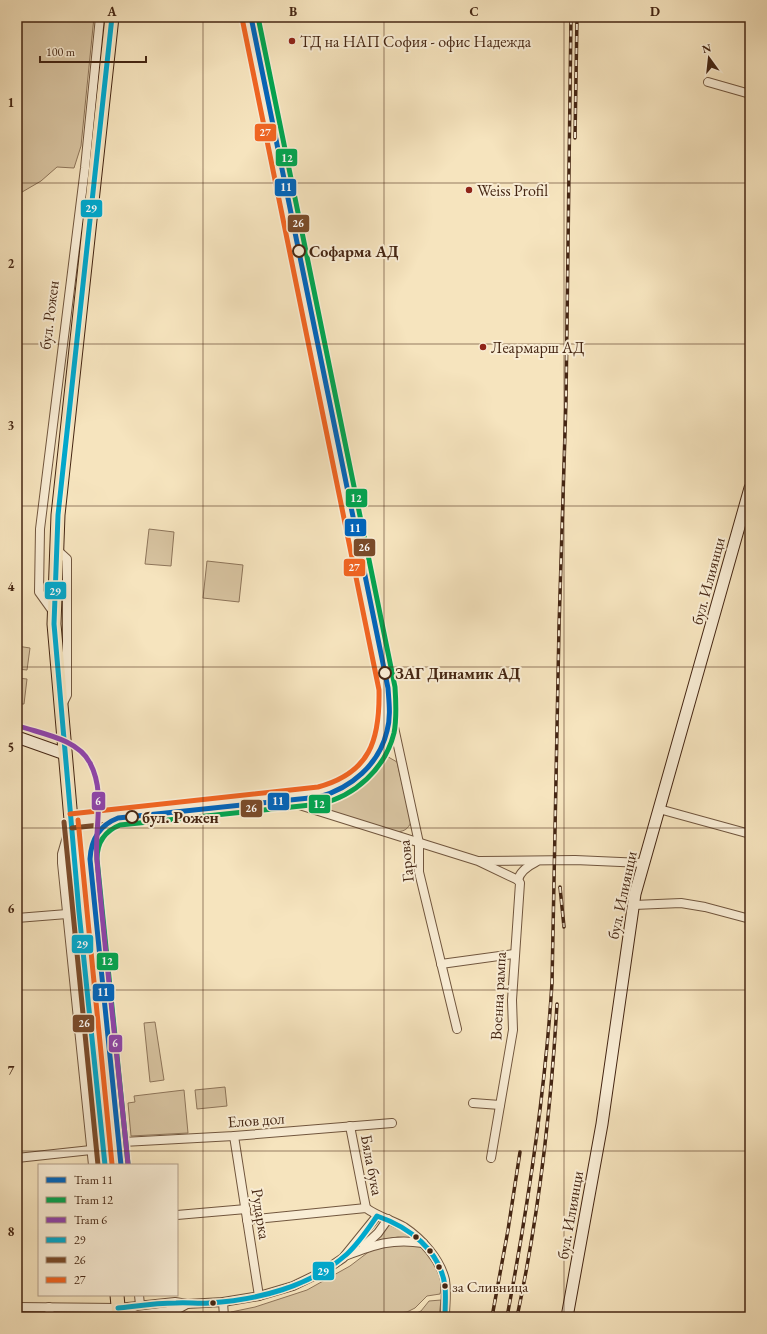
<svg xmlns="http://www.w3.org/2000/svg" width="767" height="1334" font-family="'EB Garamond',serif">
  <rect width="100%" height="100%" fill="#f6e4be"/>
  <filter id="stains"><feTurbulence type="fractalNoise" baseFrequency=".005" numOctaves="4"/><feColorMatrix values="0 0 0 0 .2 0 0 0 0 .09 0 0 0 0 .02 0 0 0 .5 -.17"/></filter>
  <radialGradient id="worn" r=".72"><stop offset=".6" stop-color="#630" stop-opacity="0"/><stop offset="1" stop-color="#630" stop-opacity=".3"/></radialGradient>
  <g fill="#d8c4a1" stroke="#8e755a">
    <path d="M 17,17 L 94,17 L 81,146 L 74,168 L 57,167 L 41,181 L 17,195 Z"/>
    <path d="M 149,529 L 174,532 L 171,566 L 145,564 Z"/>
    <path d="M 207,561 L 243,565 L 239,602 L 203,598 Z"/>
    <path d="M 17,646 L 30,648 L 27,670 L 17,669 Z"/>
    <path d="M 17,678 L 27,679 L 24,704 L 17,704 Z"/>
    <path d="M 383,754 L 397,762 L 411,822 C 408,829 405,831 397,832 L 313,806 L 313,802 C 347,796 364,782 383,754 Z"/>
    <path d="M 155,1022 L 164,1080 L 150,1082 L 144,1023 Z"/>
    <path d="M 225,1087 L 227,1106 L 197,1109 L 195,1090 Z"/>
    <path d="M 184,1090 L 188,1133 L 131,1136 L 128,1103 L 135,1102 L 134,1096 Z"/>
    <path d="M 389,1224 L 403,1230 L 413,1238 L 398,1237 L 375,1241 Z"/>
    <path d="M 390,1244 C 398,1244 411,1242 418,1245 C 434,1251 444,1280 440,1294 L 427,1296 L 415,1308 L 407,1312 L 391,1314 L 357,1317 L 231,1317 L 231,1312 L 255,1307 L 307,1290 L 350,1266 L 375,1247 Z"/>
    <path d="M 441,1300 L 439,1317 L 408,1317 L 421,1311 L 429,1301 Z"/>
  </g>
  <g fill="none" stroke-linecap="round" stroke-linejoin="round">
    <defs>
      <g id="street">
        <path d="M 708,82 L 750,94"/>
        <path d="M 56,549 L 67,559 L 67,695 L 62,705"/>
        <path d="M 54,613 L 39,592 L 40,529 L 85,168 L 100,17"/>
        <path d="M 389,704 L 419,843 L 419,872 L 457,1029"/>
        <path d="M 280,799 L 478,861 L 518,880 L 520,883 L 512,1000 L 513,1030 L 491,1158"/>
        <path d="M 659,809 L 750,834"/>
        <path d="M 122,817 C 105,823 95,837 94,854 L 125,1165"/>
        <path d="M 69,830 L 62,854 L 62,863 L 93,1165"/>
        <path d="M 480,861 L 575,860 L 643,863"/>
        <path d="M 518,880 C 520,871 528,866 536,862"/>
        <path d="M 634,905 L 681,903 L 705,907 L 750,919"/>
        <path d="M 17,918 L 67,914"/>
        <path d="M 441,964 L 514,954"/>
        <path d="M 473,1103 L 500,1105"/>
        <path d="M 350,1126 L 366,1208"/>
        <path d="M 234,1136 L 259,1296"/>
        <path d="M 123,1142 L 234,1136 L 392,1123"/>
        <path d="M 17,1158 L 91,1150"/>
        <path d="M 177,1215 L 246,1209"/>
        <path d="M 247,1220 L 366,1208 C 378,1217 392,1220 404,1227 C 422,1239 440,1259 445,1280 C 447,1292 445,1305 445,1317"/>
        <path d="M 364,1246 L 378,1233 L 388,1219"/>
        <path d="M 345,1256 C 374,1245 392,1238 423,1243"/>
        <path d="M 139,1295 L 140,1305"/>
        <path d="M 223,1302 L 224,1317"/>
        <path d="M 17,1307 L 118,1308 L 175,1302 L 187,1304 L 223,1302 L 259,1296 L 293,1286 L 324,1271 L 343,1258 L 377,1216"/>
        <path d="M 49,1307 L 50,1317"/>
        <path d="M 121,1309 L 137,1315 L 176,1310 L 187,1304"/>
      </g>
      <g id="secondary">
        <path d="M 17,737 L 65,754"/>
        <path d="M 71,821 L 319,794 C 373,785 389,737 386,689 L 249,17"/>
        <path d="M 567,1317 L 602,1124 L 635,894 L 750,488"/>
      </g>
      <g id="primary">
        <path d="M 105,1165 L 79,912 L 54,624 L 58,515 L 112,17"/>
        <path d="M 117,1295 L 119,1317"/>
      </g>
    </defs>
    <use href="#street" stroke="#71563e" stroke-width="10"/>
    <use href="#secondary" stroke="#452613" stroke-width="13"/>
    <use href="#primary" stroke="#452613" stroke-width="15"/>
    <use href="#street" stroke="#f9edd5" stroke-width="8"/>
    <use href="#secondary" stroke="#f9edd5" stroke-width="11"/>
    <use href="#primary" stroke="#f6e4be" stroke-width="13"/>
    <defs>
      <g id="rail">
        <path d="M 575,138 L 577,17"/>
        <path d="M 560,887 L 564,927"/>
        <path d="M 492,1317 L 508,1230 L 520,1152"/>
        <path d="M 507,1317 C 528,1206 545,1095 552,983 L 559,627 L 566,400 L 571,17"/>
        <path d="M 517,1317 C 539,1214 551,1109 557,1004"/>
      </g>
    </defs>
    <use href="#rail" stroke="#452613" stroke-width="3.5"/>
    <use href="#rail" stroke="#f9edd5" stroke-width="2" stroke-dasharray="6" stroke-linecap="butt"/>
    <defs>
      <g id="bus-1">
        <path d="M 105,1165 L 79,912 L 54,624 L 58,515 L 112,17"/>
        <path d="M 118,1308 C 137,1306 156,1303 176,1303 C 187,1302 198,1304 209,1303 C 257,1300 310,1287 347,1254 C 359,1243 368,1229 377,1216 C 409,1227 440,1250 445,1286 C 446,1296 445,1307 445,1317"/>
      </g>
      <g id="bus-2">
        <path d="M 64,822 L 98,1165"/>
        <path d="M 72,828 L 320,801 C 378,787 396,744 393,688 L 256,17"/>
      </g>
      <g id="bus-3">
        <path d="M 70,814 L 318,787 C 370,773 380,740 379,690 L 242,18"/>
        <path d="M 78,820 L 112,1164"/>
      </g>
    </defs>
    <use href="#bus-1" stroke="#f9edd5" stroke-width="8"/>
    <use href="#bus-2" stroke="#f9edd5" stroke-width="8"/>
    <use href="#bus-3" stroke="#f9edd5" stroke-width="8"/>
    <use href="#bus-1" stroke="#00a9ce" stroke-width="5"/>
    <use href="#bus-2" stroke="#7a4b2a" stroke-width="5"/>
    <use href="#bus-3" stroke="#f26522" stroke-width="5"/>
    <defs>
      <path id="tram-1" d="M 121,1165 L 90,859 C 91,840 100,825 118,818 L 319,797 C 351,788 379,765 387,731 C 391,717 389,702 388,688 L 251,17"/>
      <path id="tram-2" d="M 128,1164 L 97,859 C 97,843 105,831 120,825 L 320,804 C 355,796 385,769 394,733 C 397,718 396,702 395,687 L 258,17"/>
      <path id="tram-3" d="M 19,726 C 42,734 78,739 90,763 C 106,793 94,828 97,861 C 106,962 118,1063 128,1164"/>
    </defs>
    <use href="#tram-1" stroke="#f9edd5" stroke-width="8"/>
    <use href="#tram-2" stroke="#f9edd5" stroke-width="8"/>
    <use href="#tram-3" stroke="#f9edd5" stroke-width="8"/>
    <use href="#tram-1" stroke="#0065bd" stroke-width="5"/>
    <use href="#tram-2" stroke="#00a651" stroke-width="5"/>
    <use href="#tram-3" stroke="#8e44ad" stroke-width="5"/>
  </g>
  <path fill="none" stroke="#452613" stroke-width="1" stroke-opacity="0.55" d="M 203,17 L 203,1317M 384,17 L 384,1317M 564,17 L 564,1317M 17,183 L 750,183M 17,344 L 750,344M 17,506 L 750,506M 17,667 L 750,667M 17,828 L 750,828M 17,990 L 750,990M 17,1151 L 750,1151"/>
  <g fill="#8f2418" stroke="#f9edd5" stroke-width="1.5">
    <circle cx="292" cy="41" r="4"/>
    <circle cx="469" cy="190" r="4"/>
    <circle cx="483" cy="347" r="4"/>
  </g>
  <g fill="#f9edd5" stroke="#452613" stroke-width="2">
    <circle cx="299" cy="251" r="6"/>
    <circle cx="385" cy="673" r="6"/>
    <circle cx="132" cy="817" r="6"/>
  </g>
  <g fill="#452613" stroke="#f9edd5" stroke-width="1.5">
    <circle cx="416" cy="1237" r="3.5"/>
    <circle cx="430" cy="1251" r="3.5"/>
    <circle cx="439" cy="1267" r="3.5"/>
    <circle cx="445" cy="1286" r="3.5"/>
    <circle cx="213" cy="1303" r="3.5"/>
  </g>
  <g text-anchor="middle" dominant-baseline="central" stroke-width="4" stroke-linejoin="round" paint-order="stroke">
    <g font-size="15" fill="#452613" stroke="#f9edd5" text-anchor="start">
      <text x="452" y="1286">за Сливница</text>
    </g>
    <g font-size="16" fill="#452613" stroke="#f9edd5" text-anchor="start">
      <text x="300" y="41">ТД на НАП София - офис Надежда</text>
      <text x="477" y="190">Weiss Profil</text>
      <text x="491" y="347">Леармарш АД</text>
    </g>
    <g font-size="16" font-weight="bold" fill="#452613" stroke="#f9edd5" text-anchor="start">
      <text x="309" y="251">Софарма АД</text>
      <text x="395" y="673">ЗАГ Динамик АД</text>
      <text x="142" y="817">бул. Рожен</text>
    </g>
    <g font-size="16" fill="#452613" stroke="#f9edd5">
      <text transform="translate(49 315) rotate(-83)">бул. Рожен</text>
      <text transform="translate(708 581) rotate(-75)">бул. Илиянци</text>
      <text transform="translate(406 861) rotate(-96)">Гарова</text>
      <text transform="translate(622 895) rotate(-78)">бул. Илиянци</text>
      <text transform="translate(498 996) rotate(-87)">Военна рампа</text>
      <text transform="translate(256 1120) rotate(-4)">Елов дол</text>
      <text transform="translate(372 1165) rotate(79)">Бяла бука</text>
      <text transform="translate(261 1214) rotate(81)">Рударка</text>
      <text transform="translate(570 1215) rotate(-80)">бул. Илиянци</text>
    </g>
  </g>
  <g stroke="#f9edd5" stroke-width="1.5">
    <rect x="254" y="123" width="23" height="19" rx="4" fill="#f26522"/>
    <rect x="275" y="148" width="23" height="19" rx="4" fill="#00a651"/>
    <rect x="274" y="178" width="23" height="19" rx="4" fill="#0065bd"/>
    <rect x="80" y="199" width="23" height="19" rx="4" fill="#00a9ce"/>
    <rect x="287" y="214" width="23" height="19" rx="4" fill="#7a4b2a"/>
    <rect x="345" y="488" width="23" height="20" rx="4" fill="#00a651"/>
    <rect x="344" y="518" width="23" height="19" rx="4" fill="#0065bd"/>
    <rect x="353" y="538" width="23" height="19" rx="4" fill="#7a4b2a"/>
    <rect x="343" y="558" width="23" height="19" rx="4" fill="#f26522"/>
    <rect x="44" y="581" width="23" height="19" rx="4" fill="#00a9ce"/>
    <rect x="91" y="791" width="15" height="20" rx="4" fill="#8e44ad"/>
    <rect x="267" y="792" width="23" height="19" rx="4" fill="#0065bd"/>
    <rect x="308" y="794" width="23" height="20" rx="4" fill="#00a651"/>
    <rect x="240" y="799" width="23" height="19" rx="4" fill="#7a4b2a"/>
    <rect x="71" y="934" width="23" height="20" rx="4" fill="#00a9ce"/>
    <rect x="96" y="952" width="23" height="19" rx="4" fill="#00a651"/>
    <rect x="92" y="983" width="23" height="19" rx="4" fill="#0065bd"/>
    <rect x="72" y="1014" width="23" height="19" rx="4" fill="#7a4b2a"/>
    <rect x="108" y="1034" width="15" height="19" rx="4" fill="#8e44ad"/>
    <rect x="312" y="1261" width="23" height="20" rx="4" fill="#00a9ce"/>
  </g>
  <g font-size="11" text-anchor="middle" font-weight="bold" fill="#fff">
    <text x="265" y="136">27</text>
    <text x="287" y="162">12</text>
    <text x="286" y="191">11</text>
    <text x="91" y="212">29</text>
    <text x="298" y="227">26</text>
    <text x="356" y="502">12</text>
    <text x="355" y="532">11</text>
    <text x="364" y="551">26</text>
    <text x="354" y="571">27</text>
    <text x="55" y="595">29</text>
    <text x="98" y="805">6</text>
    <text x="278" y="805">11</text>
    <text x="319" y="808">12</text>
    <text x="251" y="812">26</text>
    <text x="82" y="948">29</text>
    <text x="107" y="965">12</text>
    <text x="103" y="996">11</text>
    <text x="84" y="1027">26</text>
    <text x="115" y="1047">6</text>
    <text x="323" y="1275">29</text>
  </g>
  <rect width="767" height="1334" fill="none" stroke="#f6e4be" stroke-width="44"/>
  <rect x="38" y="1164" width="140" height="132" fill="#f9edd5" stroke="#b19d87"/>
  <rect x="46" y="1177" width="20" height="6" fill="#0065bd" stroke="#b19d87"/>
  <text x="74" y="1184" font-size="12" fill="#452613">Tram 11</text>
  <rect x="46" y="1197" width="20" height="6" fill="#00a651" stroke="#b19d87"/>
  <text x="74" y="1204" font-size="12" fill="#452613">Tram 12</text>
  <rect x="46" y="1217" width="20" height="6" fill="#8e44ad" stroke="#b19d87"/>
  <text x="74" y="1224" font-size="12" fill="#452613">Tram 6</text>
  <rect x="46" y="1237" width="20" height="6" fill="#00a9ce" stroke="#b19d87"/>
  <text x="74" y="1244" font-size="12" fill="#452613">29</text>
  <rect x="46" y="1257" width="20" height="6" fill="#7a4b2a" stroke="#b19d87"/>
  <text x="74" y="1264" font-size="12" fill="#452613">26</text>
  <rect x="46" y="1277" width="20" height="6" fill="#f26522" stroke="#b19d87"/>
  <text x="74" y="1284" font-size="12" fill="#452613">27</text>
  <g transform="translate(709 58) rotate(345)" stroke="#f9edd5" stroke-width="3" paint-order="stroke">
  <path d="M0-3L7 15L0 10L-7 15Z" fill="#452613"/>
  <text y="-6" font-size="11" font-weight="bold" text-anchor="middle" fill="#452613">N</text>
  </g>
  <path d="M40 56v6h106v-6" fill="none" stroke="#452613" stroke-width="2"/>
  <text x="46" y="56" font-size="12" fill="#452613" stroke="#f9edd5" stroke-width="3" paint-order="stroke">100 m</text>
  <rect x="22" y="22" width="723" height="1290" fill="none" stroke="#452613" stroke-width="1.5"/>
  <g font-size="13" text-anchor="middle" font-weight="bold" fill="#452613">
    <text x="112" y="16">A</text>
    <text x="293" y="16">B</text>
    <text x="474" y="16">C</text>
    <text x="655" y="16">D</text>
    <text x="11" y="107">1</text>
    <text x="11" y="268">2</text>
    <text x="11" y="430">3</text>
    <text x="11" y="591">4</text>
    <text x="11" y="752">5</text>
    <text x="11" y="913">6</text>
    <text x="11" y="1075">7</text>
    <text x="11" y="1236">8</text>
  </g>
  <rect width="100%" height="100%" filter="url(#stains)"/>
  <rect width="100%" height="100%" fill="url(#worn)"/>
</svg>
